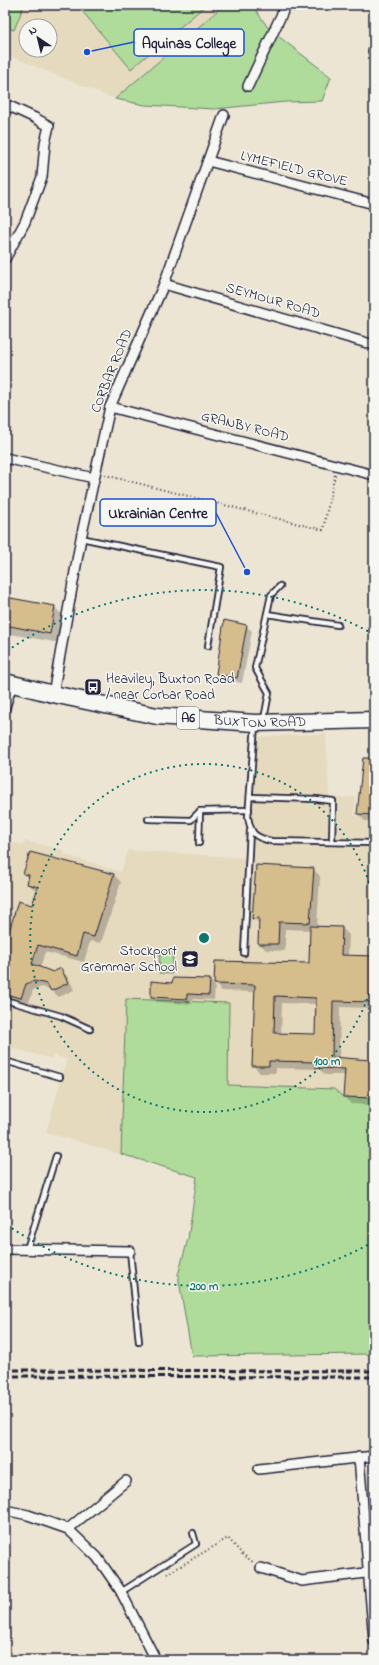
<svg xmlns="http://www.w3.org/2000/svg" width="379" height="1665" font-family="'Indie Flower',sans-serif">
  <rect width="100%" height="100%" fill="#ece5d3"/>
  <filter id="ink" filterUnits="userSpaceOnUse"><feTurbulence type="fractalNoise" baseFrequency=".025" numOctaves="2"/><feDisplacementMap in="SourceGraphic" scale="8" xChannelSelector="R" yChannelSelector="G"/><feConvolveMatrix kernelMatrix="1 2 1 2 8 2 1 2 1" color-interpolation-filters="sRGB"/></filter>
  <g filter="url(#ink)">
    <g fill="#e5d9be" fill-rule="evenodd">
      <path d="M 5,5 L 224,5 L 115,99 L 5,54 ZM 26,26 L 50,26 L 50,50 L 26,50 Z"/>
      <path d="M 326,734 L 329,798 L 356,797 L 354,815 L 374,816 L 374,1354 L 192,1356 L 178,1275 L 188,1239 L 197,1177 L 46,1132 L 67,1059 L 53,1055 L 52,1059 L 5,1046 L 5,841 L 23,845 L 25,841 L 63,850 L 63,854 L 121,872 L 128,850 L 246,858 L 251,737 Z"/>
    </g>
    <g fill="#afdc9a" stroke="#687f6a">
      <path d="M 5,5 L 24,5 L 14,30 L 5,27 Z"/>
      <path d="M 77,5 L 206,5 L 131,69 Z"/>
      <path d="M 224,5 L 252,5 L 269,29 L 331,77 L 322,101 L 285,102 L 214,109 L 145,105 L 115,99 Z"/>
      <path d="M 160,952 L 173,953 L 172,974 L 159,973 Z"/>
      <path d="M 126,999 L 229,1003 L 228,1085 L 334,1089 L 342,1096 L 370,1097 L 369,1108 L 374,1109 L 374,1354 L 192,1356 L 178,1275 L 188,1239 L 197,1177 L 121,1154 Z"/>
    </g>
    <g fill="#0003" fill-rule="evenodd">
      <path d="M 5,598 L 55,607 L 64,617 L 60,643 L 5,633 Z"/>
      <path d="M 246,626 L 252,631 L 242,683 L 222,679 L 217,674 Z"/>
      <path d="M 374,759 L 374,821 L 365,821 L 358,814 Z"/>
      <path d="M 30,853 L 114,875 L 121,882 L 101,943 L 90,941 L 84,962 L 45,952 L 40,968 L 53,973 L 61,970 L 68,977 L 74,990 L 59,997 L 51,990 L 42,987 L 33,990 L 28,1005 L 5,998 L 5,950 L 32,907 L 37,891 L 28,884 L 29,878 L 24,874 Z"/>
      <path d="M 313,869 L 320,876 L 317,927 L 342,928 L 349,935 L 348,956 L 374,957 L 374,1008 L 340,1007 L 339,1059 L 370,1061 L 374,1063 L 374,1110 L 373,1105 L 351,1104 L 344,1097 L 345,1075 L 325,1075 L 319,1069 L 276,1068 L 276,1073 L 260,1073 L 253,1065 L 255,992 L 222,991 L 215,984 L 216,962 L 310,964 L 311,930 L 285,929 L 285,951 L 266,950 L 259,943 L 260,924 L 253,918 ZM 282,1003 L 317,1004 L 316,1035 L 281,1034 Z"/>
      <path d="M 209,980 L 215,986 L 214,1000 L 192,999 L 192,1004 L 157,1002 L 152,997 L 173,984 Z"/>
    </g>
    <g fill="#d5bd8c" stroke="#22223b" fill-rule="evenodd">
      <path d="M 5,597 L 55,606 L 50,634 L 5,625 Z"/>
      <path d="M 224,620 L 247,625 L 237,678 L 216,674 Z"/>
      <path d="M 363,758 L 374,758 L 374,815 L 357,814 Z"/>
      <path d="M 30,852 L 114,874 L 94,937 L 83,934 L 77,956 L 38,945 L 32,964 L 53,972 L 61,968 L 68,983 L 51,991 L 47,984 L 34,981 L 26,984 L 21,998 L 5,994 L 5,946 L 18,901 L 32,905 L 38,887 L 27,884 L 29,875 L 23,874 Z"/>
      <path d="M 256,865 L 314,868 L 310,923 L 279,922 L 278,944 L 258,944 L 259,918 L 252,919 Z"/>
      <path d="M 310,926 L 342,927 L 341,955 L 374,956 L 374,1002 L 333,1001 L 332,1057 L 370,1060 L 370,1062 L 374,1062 L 374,1098 L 343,1097 L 345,1069 L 316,1068 L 317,1062 L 269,1061 L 269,1066 L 252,1066 L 255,985 L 214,984 L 215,961 L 309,963 ZM 275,996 L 316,998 L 315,1034 L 274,1033 Z"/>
      <path d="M 173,978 L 210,979 L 209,995 L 187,994 L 187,999 L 151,997 L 151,981 L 172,983 Z"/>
    </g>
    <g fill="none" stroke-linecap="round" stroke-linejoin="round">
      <defs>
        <g id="service">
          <path d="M 81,538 L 221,567 L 208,646"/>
          <path d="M 267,614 L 338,625"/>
          <path d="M 264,719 L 269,693 L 255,668 L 271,595 L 280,586"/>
          <path d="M 255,725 L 248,817 C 251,834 254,837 271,841 L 374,843"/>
          <path d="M 250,797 L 316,799 L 333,801 L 332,842"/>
          <path d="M 148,819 L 191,820 L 200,811 L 249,810"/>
          <path d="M 199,843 L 200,811"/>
          <path d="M 244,953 L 250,830"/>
          <path d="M 5,1000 L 61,1016 L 90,1029"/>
          <path d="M 5,1061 L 60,1077"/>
          <path d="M 27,1249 L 56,1156"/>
          <path d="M 130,1251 L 139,1342"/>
          <path d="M 121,1592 L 196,1544 L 193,1533"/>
        </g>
        <g id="minor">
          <path d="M 373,51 L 374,51"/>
          <path d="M 248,86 L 286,5"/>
          <path d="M 5,104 L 35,118 L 49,126 L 45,143 L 42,177 L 25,222 L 5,259"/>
          <path d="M 208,161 L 374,204"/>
          <path d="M 164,284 L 374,345"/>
          <path d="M 110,407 L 374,475"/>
          <path d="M 5,458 L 94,478"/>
          <path d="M 53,694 L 81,538 L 110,407 L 164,284 L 224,115"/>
          <path d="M 5,707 L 12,684"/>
          <path d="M 5,1249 L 130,1251"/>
          <path d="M 359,1457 L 374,1641"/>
          <path d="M 259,1469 L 374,1456"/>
          <path d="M 5,1510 L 28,1515 L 68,1529 L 97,1557 L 120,1590 L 156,1660"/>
          <path d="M 68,1529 L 126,1481"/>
          <path d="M 261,1568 L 302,1581 L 373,1572"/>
        </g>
        <g id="trunk">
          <path id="s1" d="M 5,682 L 53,694 L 157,716 L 255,723 L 374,720"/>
        </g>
      </defs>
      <use href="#service" stroke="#22223b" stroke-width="8"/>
      <use href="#minor" stroke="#22223b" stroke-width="12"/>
      <use href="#trunk" stroke="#22223b" stroke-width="19"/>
      <g stroke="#22223b" stroke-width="2" stroke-dasharray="1 3" stroke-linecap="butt">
        <path d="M 105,475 L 323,530 L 335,474"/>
        <path d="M 167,1574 L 228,1538 L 242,1554 L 253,1562"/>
      </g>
      <use href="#service" stroke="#f6f6f2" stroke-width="4.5"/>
      <use href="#minor" stroke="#f6f6f2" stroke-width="9"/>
      <use href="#trunk" stroke="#f6f6f2" stroke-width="16"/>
      <g stroke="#22223b" stroke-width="3" stroke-dasharray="6 3" stroke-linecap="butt">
        <path d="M 5,1370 L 374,1371"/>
        <path d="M 5,1376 L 374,1377"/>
      </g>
    </g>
  </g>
  <g fill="none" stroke="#0f766e" stroke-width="2" stroke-dasharray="2 4">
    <path d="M374 976A174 174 0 1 1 374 900"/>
    <path d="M373 1242A348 348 0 0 1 7 1225M7 651A348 348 0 0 1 373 634"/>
  </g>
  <defs>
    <symbol id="bus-square" viewBox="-11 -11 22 22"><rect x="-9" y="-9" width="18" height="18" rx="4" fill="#22223b" stroke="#f6f6f2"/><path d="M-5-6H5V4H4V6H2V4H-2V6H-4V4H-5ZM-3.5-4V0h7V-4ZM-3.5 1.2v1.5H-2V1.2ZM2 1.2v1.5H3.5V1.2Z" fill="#fff"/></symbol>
    <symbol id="school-square" viewBox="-11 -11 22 22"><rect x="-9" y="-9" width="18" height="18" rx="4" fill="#22223b" stroke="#f6f6f2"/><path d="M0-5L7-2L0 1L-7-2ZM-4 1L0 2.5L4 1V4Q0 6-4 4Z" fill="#fff"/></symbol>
  </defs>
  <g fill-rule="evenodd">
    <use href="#bus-square" x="83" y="677" width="20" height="20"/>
    <use href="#school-square" x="180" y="949" width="20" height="20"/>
  </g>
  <g text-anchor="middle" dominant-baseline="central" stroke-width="3" stroke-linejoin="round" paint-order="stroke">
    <rect fill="#f6f6f2" stroke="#626272" stroke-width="1" x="177" y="707" width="22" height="22" rx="3"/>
    <g font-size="13" font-weight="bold" fill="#22223b">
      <text x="188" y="718">A6</text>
    </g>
    <g font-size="14" fill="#22223b" stroke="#f6f6f2">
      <text transform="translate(294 169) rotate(14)">LYMEFIELD GROVE</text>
      <text transform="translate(273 301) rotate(16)">SEYMOUR ROAD</text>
      <text transform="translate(112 371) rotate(-68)">CORBAR ROAD</text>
      <text transform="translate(245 427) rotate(14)">GRANBY ROAD</text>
      <text stroke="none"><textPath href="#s1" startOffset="259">BUXTON ROAD</textPath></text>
    </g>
    <g font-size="14" fill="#22223b" stroke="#f6f6f2" text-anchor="start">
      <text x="106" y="679">Heaviley, Buxton Road<tspan x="106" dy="16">/ near Corbar Road</tspan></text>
      <text x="177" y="951" text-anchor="end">Stockport<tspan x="177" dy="16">Grammar School</tspan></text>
    </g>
  </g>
  <circle cx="204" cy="938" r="6" fill="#0f766e" stroke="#f6f6f2" stroke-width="2"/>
  <g font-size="12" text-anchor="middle" font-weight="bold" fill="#0f766e" stroke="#f6f6f2" stroke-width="3" stroke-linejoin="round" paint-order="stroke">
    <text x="327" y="1065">100 m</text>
    <text x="204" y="1290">200 m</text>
  </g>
  <path fill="none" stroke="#1d4ed8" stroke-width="1.5" d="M87 52L134 42M247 572L216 513"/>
  <g fill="#1d4ed8" stroke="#f6f6f2" stroke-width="1.5">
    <circle cx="87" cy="52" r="4"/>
    <circle cx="247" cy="572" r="4"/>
  </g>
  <g fill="#f6f6f2" stroke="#1d4ed8" stroke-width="1.5">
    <rect x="134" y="29" width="110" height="27" rx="4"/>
    <rect x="100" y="499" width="116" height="27" rx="4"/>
  </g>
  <g font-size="15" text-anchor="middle" font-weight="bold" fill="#22223b">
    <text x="189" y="48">Aquinas College</text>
    <text x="158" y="518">Ukrainian Centre</text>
  </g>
  <rect width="379" height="1665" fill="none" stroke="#f6f6f2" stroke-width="20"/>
  <rect x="10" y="10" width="359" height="1645" fill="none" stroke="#22223b" stroke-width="1.5" filter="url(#ink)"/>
  <g transform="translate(38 38) rotate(325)"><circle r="19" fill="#f6f6f2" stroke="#a1a1a9"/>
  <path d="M0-3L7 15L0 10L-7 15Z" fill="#22223b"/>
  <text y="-6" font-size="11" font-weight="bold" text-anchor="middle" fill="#22223b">N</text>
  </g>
</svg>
